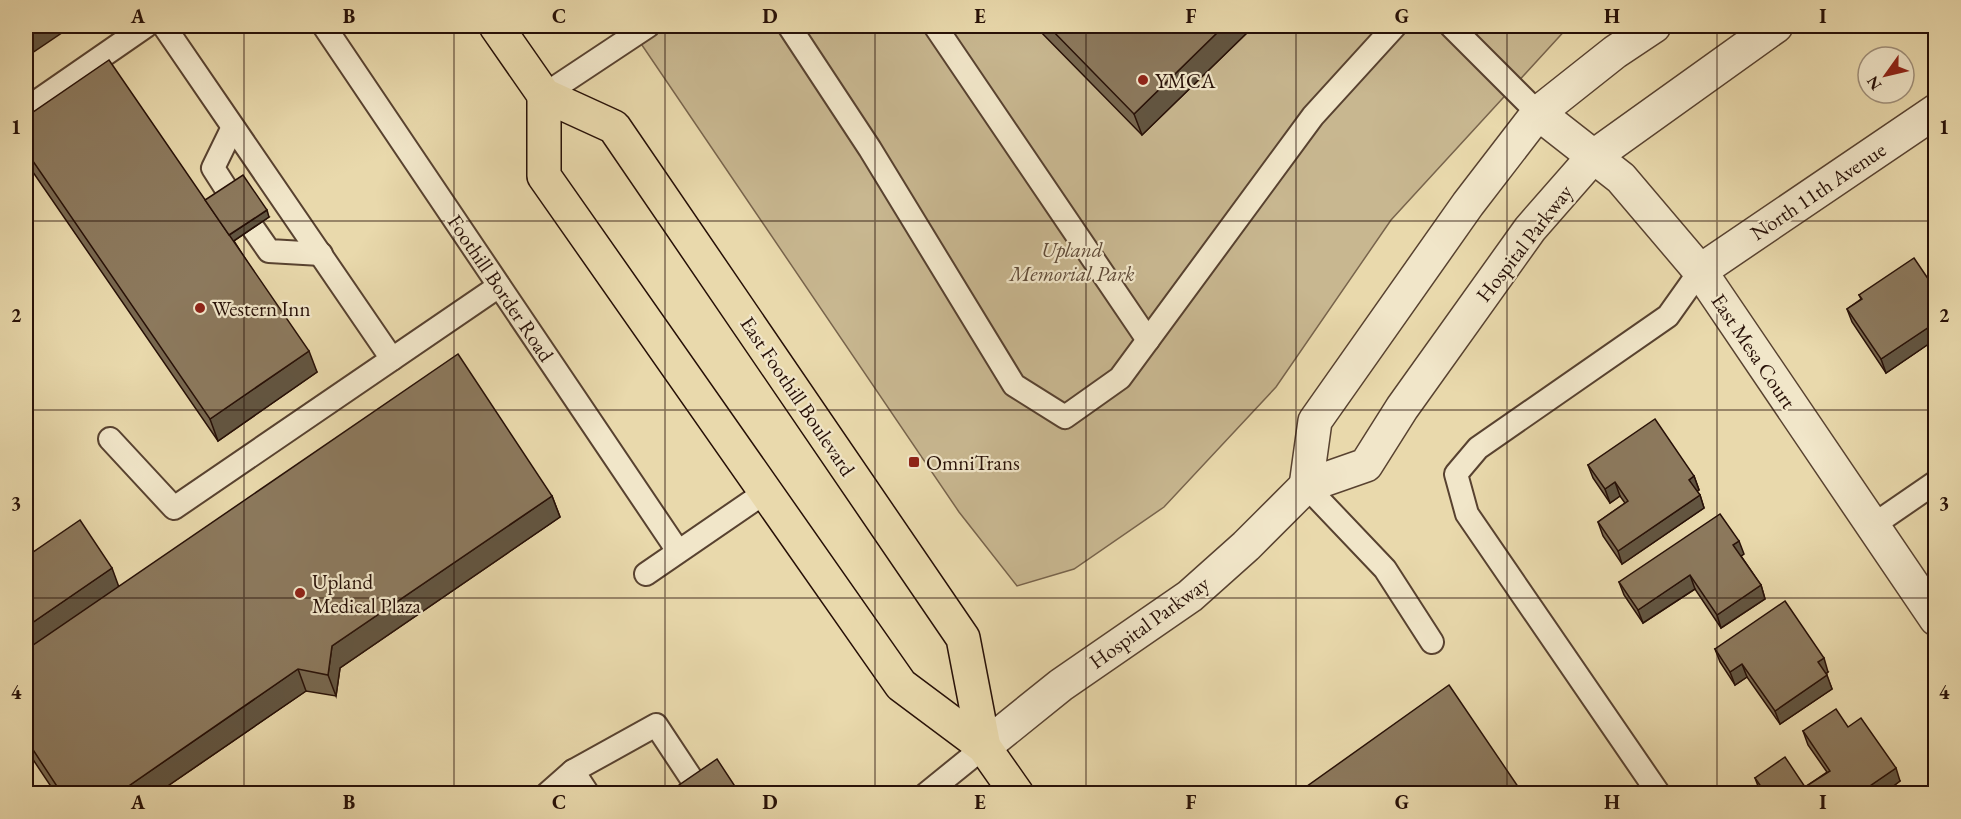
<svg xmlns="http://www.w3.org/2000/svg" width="1961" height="819" font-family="'EB Garamond',serif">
  <rect width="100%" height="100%" fill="#e9d9ac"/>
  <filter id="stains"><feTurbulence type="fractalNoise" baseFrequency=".00333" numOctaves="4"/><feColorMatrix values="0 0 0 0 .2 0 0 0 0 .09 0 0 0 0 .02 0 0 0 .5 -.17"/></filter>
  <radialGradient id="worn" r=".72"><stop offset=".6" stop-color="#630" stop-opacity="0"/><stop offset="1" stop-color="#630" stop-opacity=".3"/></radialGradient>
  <path fill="#c8b790" stroke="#78644c" stroke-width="1.5" d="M 629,26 L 1569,26 L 1391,220 L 1276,387 L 1164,507 L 1074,569 L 1017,586 L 959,512 Z"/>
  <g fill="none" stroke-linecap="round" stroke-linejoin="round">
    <defs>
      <g id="lane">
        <path d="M 164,26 L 392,359"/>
        <path d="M 324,26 L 678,551"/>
        <path d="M 789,26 L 870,149 L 1014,385 L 1065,417 L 1120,378 L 1313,116 L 1395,26"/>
        <path d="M 935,26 L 1148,340"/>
        <path d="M 1451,26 L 1538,113"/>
        <path d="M 544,95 L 648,26"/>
        <path d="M 26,109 L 146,26"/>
        <path d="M 229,193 L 213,168 L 232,129"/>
        <path d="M 253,228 L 269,251 L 321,254"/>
        <path d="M 110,439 L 174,508 L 499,286"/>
        <path d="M 1306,486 L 1385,569 L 1432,642"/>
        <path d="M 1872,526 L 1936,482"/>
        <path d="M 646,574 L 764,493"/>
        <path d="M 573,771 L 656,725 L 701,793"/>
        <path d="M 547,794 L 573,771 L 588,794"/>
        <path d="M 926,794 L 984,747"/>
        <path d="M 1659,794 L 1467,514 L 1456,474 L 1478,448 L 1668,316 L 1700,271"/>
      </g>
      <g id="street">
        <path d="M 1538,113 L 1621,178 L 1700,271 L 1936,619"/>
        <path d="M 1700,271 L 1936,111"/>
        <path d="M 1306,486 L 1315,421 L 1468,204 L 1538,113 L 1615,52 L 1654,26"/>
        <path d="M 984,747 L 1061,685 L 1190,596 L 1246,546 L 1306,486 L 1366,465 L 1402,408 L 1530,229 L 1593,157 L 1776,26"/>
      </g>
      <g id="primary">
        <path d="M 496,26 L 544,95 L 614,127 L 963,638 L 984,747"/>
        <path d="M 544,95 L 544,176 L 901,685 L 984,747 L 1017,794"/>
      </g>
    </defs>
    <use href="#lane" stroke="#584230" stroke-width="26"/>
    <use href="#street" stroke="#584230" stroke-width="36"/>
    <use href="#primary" stroke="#271007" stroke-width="36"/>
    <use href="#lane" stroke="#f1e6c9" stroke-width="22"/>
    <use href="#street" stroke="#f1e6c9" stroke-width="33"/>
    <use href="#primary" stroke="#e9d9ac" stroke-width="33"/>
  </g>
  <g fill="#786850" stroke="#271007" stroke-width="1.5">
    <path d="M 1035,26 L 1254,26 L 1142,135 Z"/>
    <path d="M 26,117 L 206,200 L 269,217 L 234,241 L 317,372 L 218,441 L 26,162 Z"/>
    <path d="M 1935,289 L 1935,344 L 1933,341 L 1886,373 L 1852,322 L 1847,309 L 1861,299 L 1859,295 Z"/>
    <path d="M 1588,465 L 1694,476 L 1699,490 L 1697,491 L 1700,495 L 1704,508 L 1622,564 L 1603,536 L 1598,522 L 1625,503 L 1620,496 L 1610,503 L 1593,478 Z"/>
    <path d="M 552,496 L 560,517 L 340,668 L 336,696 L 306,691 L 156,794 L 56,794 L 26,749 L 26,557 L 119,586 Z"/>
    <path d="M 1744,554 L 1741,556 L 1761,585 L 1765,599 L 1721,628 L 1695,589 L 1643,623 L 1624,595 L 1619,582 Z"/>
    <path d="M 1715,649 L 1828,672 L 1826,674 L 1832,689 L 1780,724 L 1747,677 L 1735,685 L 1720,662 Z"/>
    <path d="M 1848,727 L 1900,781 L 1883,794 L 1761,794 L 1755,778 L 1805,787 L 1827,772 L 1808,745 L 1803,731 Z"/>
  </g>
  <g fill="#625541" stroke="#271007" stroke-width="1.5">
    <path d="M 39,26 L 72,26 L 26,57 L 26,35 Z"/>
    <path d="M 1224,26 L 1254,26 L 1142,135 L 1134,114 Z"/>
    <path d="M 267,210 L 269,217 L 229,244 L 226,237 Z"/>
    <path d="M 1929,327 L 1933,341 L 1886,373 L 1881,359 Z"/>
    <path d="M 309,351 L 317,372 L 218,441 L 210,419 Z"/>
    <path d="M 1694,476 L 1699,490 L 1694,493 L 1689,480 Z"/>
    <path d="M 1615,482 L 1620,496 L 1610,503 L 1605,489 Z"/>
    <path d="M 1700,495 L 1704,508 L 1622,564 L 1618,551 Z"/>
    <path d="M 552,496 L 560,517 L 340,668 L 336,696 L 328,675 L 332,646 Z"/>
    <path d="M 1739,541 L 1744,554 L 1738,558 L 1733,545 Z"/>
    <path d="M 112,568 L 120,590 L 26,654 L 26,627 Z"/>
    <path d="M 1690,575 L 1695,589 L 1643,623 L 1638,610 Z"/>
    <path d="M 1761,585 L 1765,599 L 1721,628 L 1717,615 Z"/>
    <path d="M 1824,658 L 1828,672 L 1823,676 L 1818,662 Z"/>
    <path d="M 1742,664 L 1747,677 L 1735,685 L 1730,672 Z"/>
    <path d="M 298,669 L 306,691 L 156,794 L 117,794 Z"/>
    <path d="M 1827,675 L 1832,689 L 1780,724 L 1775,711 Z"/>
    <path d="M 1896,768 L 1900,781 L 1883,794 L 1858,794 Z"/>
  </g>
  <g fill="#8c795d" stroke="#271007" stroke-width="1.5">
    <path d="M 26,26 L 39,26 L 26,35 Z"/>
    <path d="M 1048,26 L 1224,26 L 1134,114 Z"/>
    <path d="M 109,60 L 309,351 L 210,419 L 26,151 L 26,117 Z"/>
    <path d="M 243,175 L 267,210 L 229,235 L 205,200 Z"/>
    <path d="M 1914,258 L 1935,289 L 1935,338 L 1929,327 L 1881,359 L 1847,309 L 1862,299 L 1859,295 Z"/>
    <path d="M 458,354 L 552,496 L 332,646 L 328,675 L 298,669 L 117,794 L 62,794 L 26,739 L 26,650 Z"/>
    <path d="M 1655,419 L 1694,476 L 1689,480 L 1700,495 L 1618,551 L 1598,522 L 1628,501 L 1615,482 L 1605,489 L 1588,465 Z"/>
    <path d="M 1720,514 L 1739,541 L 1733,545 L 1761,585 L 1717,615 L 1690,575 L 1638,610 L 1619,582 Z"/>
    <path d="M 80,520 L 112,568 L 26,627 L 26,557 Z"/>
    <path d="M 1785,601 L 1824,658 L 1818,662 L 1827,675 L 1775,711 L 1742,664 L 1730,672 L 1715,649 Z"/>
    <path d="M 1449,685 L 1523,794 L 1296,794 Z"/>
    <path d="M 1836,709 L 1848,727 L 1861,718 L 1896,768 L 1858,794 L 1766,794 L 1755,778 L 1785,757 L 1805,787 L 1830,771 L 1803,731 Z"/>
    <path d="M 717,759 L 740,794 L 666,794 Z"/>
  </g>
  <path fill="none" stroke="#271007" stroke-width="1.5" stroke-opacity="0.55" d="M 244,26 L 244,794M 454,26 L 454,794M 665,26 L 665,794M 875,26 L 875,794M 1086,26 L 1086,794M 1296,26 L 1296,794M 1507,26 L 1507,794M 1717,26 L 1717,794M 26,221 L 1936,221M 26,410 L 1936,410M 26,598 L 1936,598"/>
  <g fill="#8f2418" stroke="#f1e6c9" stroke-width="2">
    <circle cx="1143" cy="80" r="6"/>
    <circle cx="200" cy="308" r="6"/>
    <rect x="908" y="456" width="12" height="12" rx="3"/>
    <circle cx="300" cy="593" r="6"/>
  </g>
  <g text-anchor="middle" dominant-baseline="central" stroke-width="4.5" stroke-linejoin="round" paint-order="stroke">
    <g font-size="21" fill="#271007" stroke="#f1e6c9" text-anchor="start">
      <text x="1155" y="80">YMCA</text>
      <text x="212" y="308">Western Inn</text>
      <text x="926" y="462">OmniTrans</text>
      <text x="312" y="581">Upland<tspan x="312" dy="24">Medical Plaza</tspan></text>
    </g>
    <g font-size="21" fill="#271007" stroke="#f1e6c9">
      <text transform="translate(1818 191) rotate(-34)">North 11th Avenue</text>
      <text transform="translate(1524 243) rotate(-52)">Hospital Parkway</text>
      <text transform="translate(501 288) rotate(56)">Foothill Border Road</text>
      <text transform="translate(1754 351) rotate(56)">East Mesa Court</text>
      <text transform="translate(798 396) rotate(56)">East Foothill Boulevard</text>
      <text transform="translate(1149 622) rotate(-36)">Hospital Parkway</text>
    </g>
    <g font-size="21" font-style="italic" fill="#5f4a37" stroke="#f1e6c9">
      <text x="1072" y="249">Upland<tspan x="1072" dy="24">Memorial Park</tspan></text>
    </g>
  </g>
  <rect width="1961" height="819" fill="none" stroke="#e9d9ac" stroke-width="66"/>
  <g transform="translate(1886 75) rotate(236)"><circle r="28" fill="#f1e6c9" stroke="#a0907b" stroke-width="1.5"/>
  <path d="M0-4.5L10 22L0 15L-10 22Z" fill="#8f2418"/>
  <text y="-9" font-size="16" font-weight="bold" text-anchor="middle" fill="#271007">N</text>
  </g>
  <rect x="33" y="33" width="1895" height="753" fill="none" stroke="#271007" stroke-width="2"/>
  <g font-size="20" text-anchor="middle" font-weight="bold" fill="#271007">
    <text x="138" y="23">A</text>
    <text x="349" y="23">B</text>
    <text x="559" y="23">C</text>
    <text x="770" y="23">D</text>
    <text x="980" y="23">E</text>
    <text x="1191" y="23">F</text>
    <text x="1402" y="23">G</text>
    <text x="1612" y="23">H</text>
    <text x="1823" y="23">I</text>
    <text x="16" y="134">1</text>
    <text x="1944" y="134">1</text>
    <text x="16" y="322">2</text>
    <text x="1944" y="322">2</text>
    <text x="16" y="510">3</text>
    <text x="1944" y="510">3</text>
    <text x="16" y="699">4</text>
    <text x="1944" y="699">4</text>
    <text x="138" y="809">A</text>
    <text x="349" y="809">B</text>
    <text x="559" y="809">C</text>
    <text x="770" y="809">D</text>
    <text x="980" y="809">E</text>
    <text x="1191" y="809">F</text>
    <text x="1402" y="809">G</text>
    <text x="1612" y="809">H</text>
    <text x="1823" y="809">I</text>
  </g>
  <rect width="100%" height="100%" filter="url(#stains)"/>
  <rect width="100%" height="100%" fill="url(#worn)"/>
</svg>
